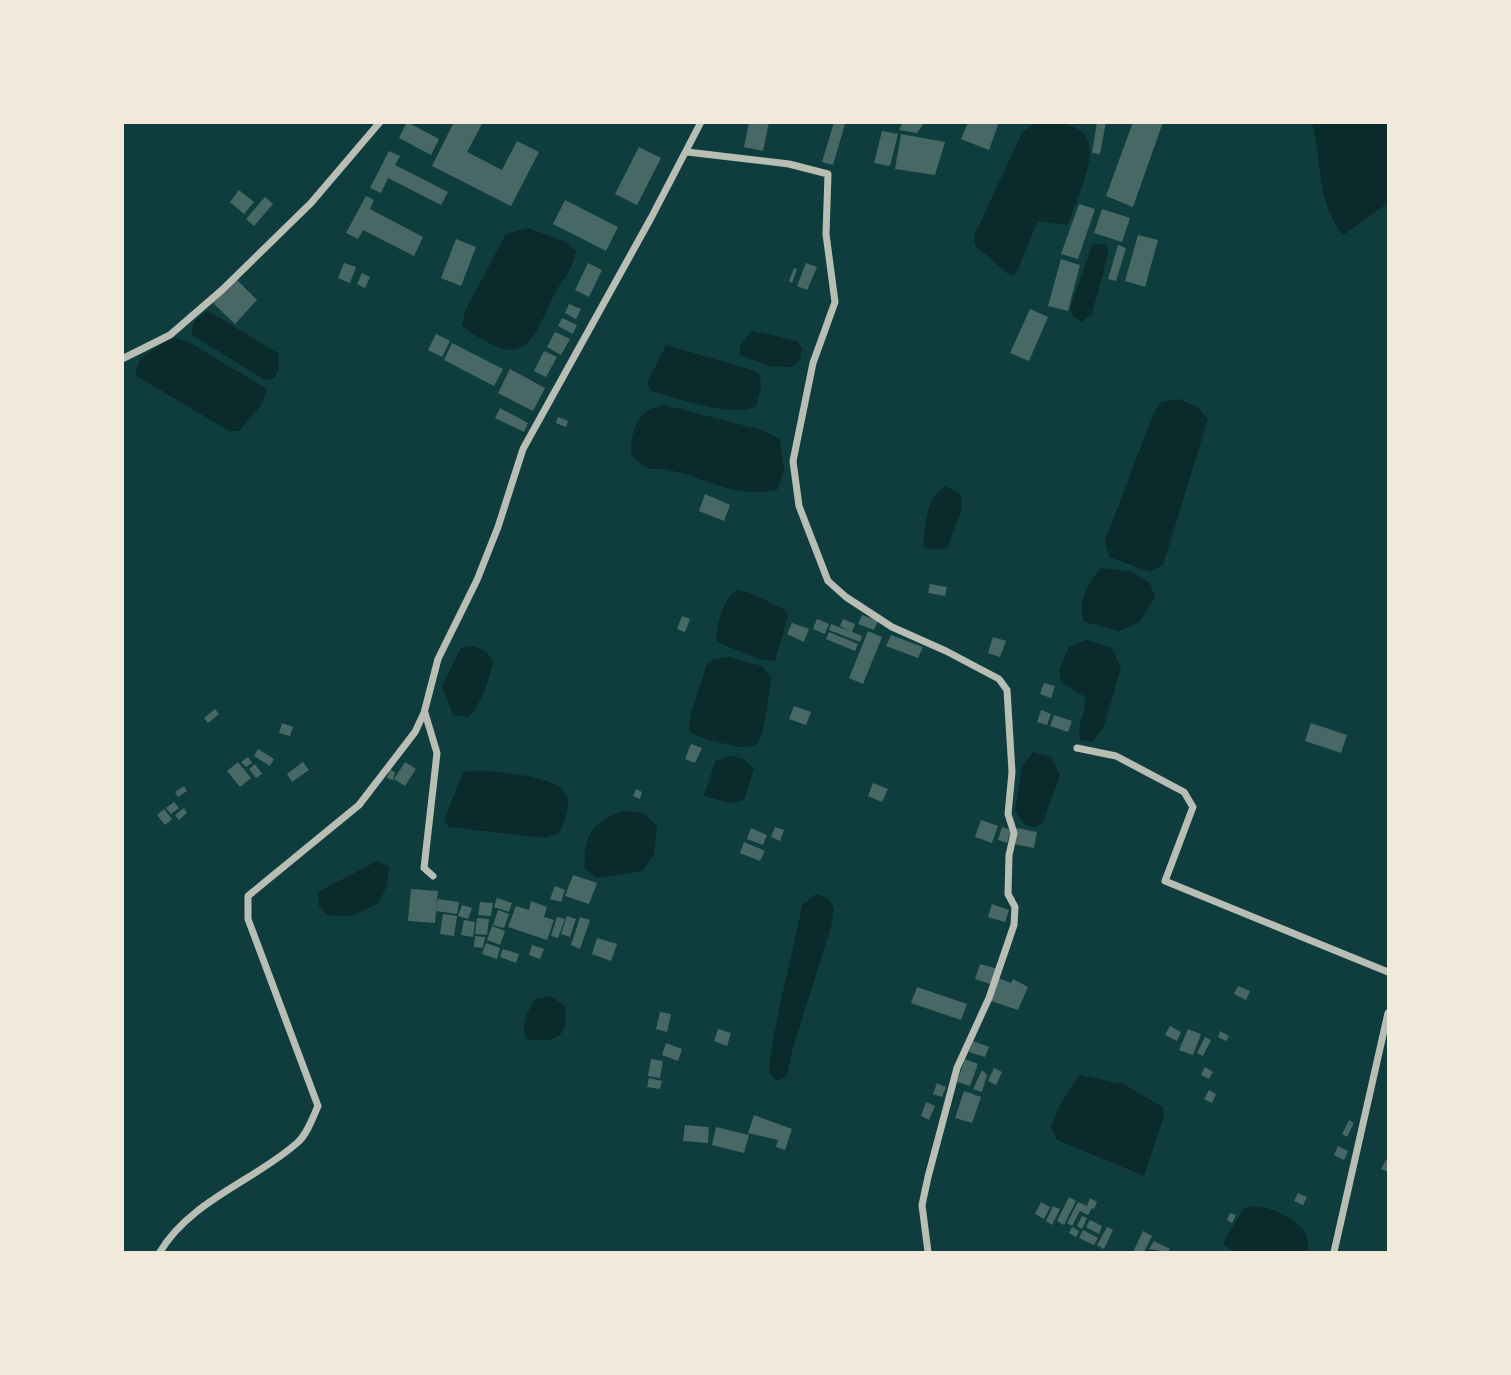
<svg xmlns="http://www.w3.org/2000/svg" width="1511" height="1375" font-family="Quicksand,sans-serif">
  <rect width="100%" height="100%" fill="#0f3d3e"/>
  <g fill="#0a2a2b">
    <path d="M 1045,122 C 1119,122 1082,182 1068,225 L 1038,221 L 1018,269 L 1014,275 L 1008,274 L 975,245 L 974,236 L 1022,133 L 1035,123 Z"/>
    <path d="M 1312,123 L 1388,123 L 1388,203 L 1343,235 C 1315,199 1323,163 1312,123 Z"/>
    <path d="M 528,228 L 566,242 L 576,251 C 573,270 563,278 554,295 C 539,324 530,367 489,343 C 479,337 470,334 462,325 L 465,311 L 506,234 Z"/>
    <path d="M 1093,243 L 1107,245 L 1108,254 L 1092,314 L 1082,322 L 1073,316 L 1070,308 Z"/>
    <path d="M 208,311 L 279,354 L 279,370 L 274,378 L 265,380 L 192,335 C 191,322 198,317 208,311 Z"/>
    <path d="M 752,331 L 797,341 L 802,348 L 800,360 L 791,367 L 770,366 L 740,355 L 740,345 Z"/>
    <path d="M 170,337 L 187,341 L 267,389 L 262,404 L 239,431 L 229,431 L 135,375 L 140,359 Z"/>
    <path d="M 666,345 L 755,371 L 760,376 L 761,388 L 756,406 C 734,419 676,398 651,391 L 647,383 Z"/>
    <path d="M 1178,399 L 1198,407 L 1208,419 L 1163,565 L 1150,572 L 1109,557 L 1105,541 L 1154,412 L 1160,403 Z"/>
    <path d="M 664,405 L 762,430 L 780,439 L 784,470 L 777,490 C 735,500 704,476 664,469 C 659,468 653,470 648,468 C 641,465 636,459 631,454 C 631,429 638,409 664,405 Z"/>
    <path d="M 945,486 L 961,494 L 961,512 L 947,548 L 930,550 L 923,546 C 926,524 925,499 945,486 Z"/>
    <path d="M 1101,568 L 1129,571 L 1150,583 L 1155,597 L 1140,622 L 1119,631 L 1084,622 C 1077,603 1087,583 1101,568 Z"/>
    <path d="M 736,590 L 750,593 L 785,610 L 788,615 L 775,661 L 759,659 L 717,642 C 715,626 723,601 736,590 Z"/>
    <path d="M 1087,640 L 1112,648 L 1121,668 L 1103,729 L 1092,742 L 1080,740 C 1076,724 1087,713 1085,697 L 1061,682 L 1059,669 L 1069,647 Z"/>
    <path d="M 472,646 L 486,651 L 493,662 C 488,683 483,700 469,717 L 453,715 L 442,686 L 461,648 Z"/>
    <path d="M 728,657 L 762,666 L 771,677 C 769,690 765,743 754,746 C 745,749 734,746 726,744 C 713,741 700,739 689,731 L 690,716 L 707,664 L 713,659 Z"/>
    <path d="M 1033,752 L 1051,757 L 1060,775 L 1043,822 L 1035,828 L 1024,824 L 1015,811 L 1022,766 Z"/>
    <path d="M 731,756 L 744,759 L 754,769 L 744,800 L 730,803 L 704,796 L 716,760 Z"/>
    <path d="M 479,770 C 499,773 559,775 567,796 C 571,808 563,822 560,833 L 544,838 L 449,827 L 444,820 L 463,772 Z"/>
    <path d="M 627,811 L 645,814 L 657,827 L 654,854 L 643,871 L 597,878 L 585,868 C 582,836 595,817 627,811 Z"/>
    <path d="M 377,861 L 389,866 L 387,885 L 379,903 L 352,916 L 327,915 L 319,906 L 318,892 Z"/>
    <path d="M 816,894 L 828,898 L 834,908 L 831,927 L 792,1051 L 787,1076 L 778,1081 C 775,1079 772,1077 770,1073 C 765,1060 798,931 802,905 Z"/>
    <path d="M 551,996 L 565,1006 C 569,1039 555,1043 527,1039 C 520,1025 527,1012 535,999 Z"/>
    <path d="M 1079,1075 L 1123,1084 L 1163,1107 L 1164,1116 L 1144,1176 L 1057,1140 L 1051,1128 L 1058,1108 Z"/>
    <path d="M 1252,1206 C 1275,1207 1315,1224 1307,1252 L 1234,1252 L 1223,1243 L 1244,1208 Z"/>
  </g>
  <g fill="#486865">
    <path d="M 407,122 L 439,139 L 431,155 L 399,138 Z"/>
    <path d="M 454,122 L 483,122 L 467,152 L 502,170 L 517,141 L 539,152 L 511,206 L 432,166 Z"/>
    <path d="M 749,122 L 769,122 L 763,151 L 744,147 Z"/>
    <path d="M 834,122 L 845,124 L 833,165 L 822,162 Z"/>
    <path d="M 903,122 L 925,122 L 917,133 L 899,130 Z"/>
    <path d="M 968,122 L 999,122 L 989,150 L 961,139 Z"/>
    <path d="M 1097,122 L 1106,122 L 1100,154 L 1092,153 Z"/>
    <path d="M 1133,122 L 1163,122 L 1133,207 L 1106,196 Z"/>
    <path d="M 882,131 L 898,134 L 890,166 L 874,163 Z"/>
    <path d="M 901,134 L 945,142 L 935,175 L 895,169 Z"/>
    <path d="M 639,147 L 661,158 L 637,205 L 615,194 Z"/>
    <path d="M 389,151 L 400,156 L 395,165 L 448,192 L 441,205 L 388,178 L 381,193 L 370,188 Z"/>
    <path d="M 239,190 L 254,202 L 244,214 L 230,202 Z"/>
    <path d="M 366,196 L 374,200 L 370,209 L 423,237 L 414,256 L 363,230 L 358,239 L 346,233 Z"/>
    <path d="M 265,197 L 273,204 L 254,226 L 246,219 Z"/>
    <path d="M 565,200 L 618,227 L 606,251 L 553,224 Z"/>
    <path d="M 1079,204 L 1095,209 L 1078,259 L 1061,254 Z"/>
    <path d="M 1102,209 L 1130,218 L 1122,242 L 1094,233 Z"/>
    <path d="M 1138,235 L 1158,240 L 1145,287 L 1125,281 Z"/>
    <path d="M 456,239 L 476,247 L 461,286 L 441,278 Z"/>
    <path d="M 1118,245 L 1126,248 L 1116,281 L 1108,279 Z"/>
    <path d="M 1061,259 L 1080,265 L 1068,311 L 1048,306 Z"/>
    <path d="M 344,263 L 356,267 L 350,283 L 338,278 Z"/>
    <path d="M 588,263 L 602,270 L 589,297 L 575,290 Z"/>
    <path d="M 806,263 L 817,267 L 807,290 L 797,286 Z"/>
    <path d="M 794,268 L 797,269 L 792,283 L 789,281 Z"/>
    <path d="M 362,273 L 370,277 L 365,288 L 357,284 Z"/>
    <path d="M 236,279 L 257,300 L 235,324 L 213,303 Z"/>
    <path d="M 569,304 L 581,309 L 576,319 L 565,313 Z"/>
    <path d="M 1030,309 L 1048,317 L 1029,361 L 1010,353 Z"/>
    <path d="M 562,318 L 577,325 L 573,334 L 558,326 Z"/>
    <path d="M 555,332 L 570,339 L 561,355 L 547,347 Z"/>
    <path d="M 436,334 L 450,341 L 442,357 L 428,350 Z"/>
    <path d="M 452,343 L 503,369 L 494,386 L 444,360 Z"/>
    <path d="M 544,351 L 557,357 L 546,377 L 534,371 Z"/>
    <path d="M 510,369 L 545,388 L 533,411 L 498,393 Z"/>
    <path d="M 500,408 L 528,423 L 524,432 L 495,418 Z"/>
    <path d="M 558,417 L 568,421 L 566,427 L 556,423 Z"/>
    <path d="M 705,494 L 730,505 L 724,521 L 699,511 Z"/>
    <path d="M 930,584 L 947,587 L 945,596 L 928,593 Z"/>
    <path d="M 862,615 L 878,621 L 874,630 L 858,624 Z"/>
    <path d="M 682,616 L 690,619 L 685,632 L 677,629 Z"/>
    <path d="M 817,619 L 829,624 L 825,634 L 813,629 Z"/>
    <path d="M 843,619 L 855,624 L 852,632 L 862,636 L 860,642 L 829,630 L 831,624 L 849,631 L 840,626 Z"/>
    <path d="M 792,623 L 809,629 L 804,642 L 787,634 Z"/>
    <path d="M 868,631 L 882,637 L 863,684 L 849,678 Z"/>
    <path d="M 829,632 L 858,644 L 855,651 L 826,639 Z"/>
    <path d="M 891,635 L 923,647 L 918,658 L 886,646 Z"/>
    <path d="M 993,637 L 1006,641 L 1000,657 L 988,653 Z"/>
    <path d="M 1044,683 L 1055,686 L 1051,698 L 1040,694 Z"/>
    <path d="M 794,706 L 811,712 L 806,725 L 789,719 Z"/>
    <path d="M 215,709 L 219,714 L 208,723 L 204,718 Z"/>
    <path d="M 1041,710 L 1051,714 L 1047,725 L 1037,722 Z"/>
    <path d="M 1054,715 L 1072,721 L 1068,732 L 1050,726 Z"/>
    <path d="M 282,723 L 293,727 L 290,736 L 279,733 Z"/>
    <path d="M 1311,723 L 1347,735 L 1341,753 L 1305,741 Z"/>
    <path d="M 691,744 L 702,748 L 695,763 L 685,759 Z"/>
    <path d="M 258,749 L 274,759 L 270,766 L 254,756 Z"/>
    <path d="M 248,757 L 252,763 L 246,767 L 241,762 Z"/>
    <path d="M 238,762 L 251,778 L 240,787 L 227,771 Z"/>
    <path d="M 303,762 L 309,770 L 292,782 L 287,774 Z"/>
    <path d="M 405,762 L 416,769 L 405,786 L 394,779 Z"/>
    <path d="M 255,764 L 262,774 L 256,778 L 249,769 Z"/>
    <path d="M 390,770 L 395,772 L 393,780 L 387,778 Z"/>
    <path d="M 873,783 L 888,789 L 882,802 L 868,796 Z"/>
    <path d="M 184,786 L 187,791 L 178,797 L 175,792 Z"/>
    <path d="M 636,789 L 642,792 L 640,799 L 633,796 Z"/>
    <path d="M 174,802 L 179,808 L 171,814 L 166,808 Z"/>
    <path d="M 184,808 L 187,813 L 179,820 L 175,815 Z"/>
    <path d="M 164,809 L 172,819 L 165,825 L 157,815 Z"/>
    <path d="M 981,820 L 998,826 L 992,843 L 975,837 Z"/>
    <path d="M 775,827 L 784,830 L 780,841 L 771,837 Z"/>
    <path d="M 1002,827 L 1011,830 L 1007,843 L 998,840 Z"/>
    <path d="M 751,828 L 767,835 L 763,845 L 747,839 Z"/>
    <path d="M 1017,828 L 1037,832 L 1034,848 L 1014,844 Z"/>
    <path d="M 744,842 L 765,851 L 760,861 L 740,853 Z"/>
    <path d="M 573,875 L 597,883 L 589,904 L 565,896 Z"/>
    <path d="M 555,886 L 565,890 L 561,902 L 550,899 Z"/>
    <path d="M 411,889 L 438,891 L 436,908 L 438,899 L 459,902 L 457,914 L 436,911 L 435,923 L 408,921 Z"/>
    <path d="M 497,898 L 512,903 L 509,912 L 494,907 Z"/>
    <path d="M 531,901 L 547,907 L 544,917 L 554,920 L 547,940 L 508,927 L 516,906 L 529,910 Z"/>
    <path d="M 480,902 L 493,903 L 491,916 L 478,915 Z"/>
    <path d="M 992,904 L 1009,910 L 1005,922 L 988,917 Z"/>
    <path d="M 462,905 L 472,908 L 468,919 L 458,916 Z"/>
    <path d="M 498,910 L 509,914 L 504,928 L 493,925 Z"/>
    <path d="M 443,914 L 457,916 L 454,936 L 440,934 Z"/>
    <path d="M 567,916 L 576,919 L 570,937 L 561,934 Z"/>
    <path d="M 557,917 L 565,919 L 558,938 L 551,936 Z"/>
    <path d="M 580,917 L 590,920 L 580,949 L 571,945 Z"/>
    <path d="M 477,918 L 489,919 L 487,935 L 475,934 Z"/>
    <path d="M 464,920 L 475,922 L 473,937 L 461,935 Z"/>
    <path d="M 492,926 L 505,931 L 500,945 L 487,940 Z"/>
    <path d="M 475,936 L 485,937 L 483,948 L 474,947 Z"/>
    <path d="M 597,938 L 617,944 L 611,961 L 592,954 Z"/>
    <path d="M 486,943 L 500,948 L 497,959 L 482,954 Z"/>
    <path d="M 532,945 L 544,949 L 540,959 L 529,955 Z"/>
    <path d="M 503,949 L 519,954 L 516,963 L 500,957 Z"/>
    <path d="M 980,964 L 998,969 L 993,985 L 975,979 Z"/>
    <path d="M 998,978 L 1011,983 L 1013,979 L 1028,987 L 1018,1010 L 991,1001 Z"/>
    <path d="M 1238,986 L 1250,991 L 1246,1000 L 1234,994 Z"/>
    <path d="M 917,987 L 967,1004 L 961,1020 L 911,1003 Z"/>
    <path d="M 660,1012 L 671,1014 L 667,1032 L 656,1029 Z"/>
    <path d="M 1170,1026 L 1181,1032 L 1177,1041 L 1165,1035 Z"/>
    <path d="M 718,1029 L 731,1033 L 727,1046 L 714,1041 Z"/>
    <path d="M 1188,1029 L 1201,1034 L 1193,1055 L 1179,1050 Z"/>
    <path d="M 1220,1031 L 1229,1036 L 1226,1041 L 1218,1037 Z"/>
    <path d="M 1205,1037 L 1211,1040 L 1203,1056 L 1197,1053 Z"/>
    <path d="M 973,1041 L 989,1047 L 985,1057 L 969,1052 Z"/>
    <path d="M 666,1043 L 682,1049 L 678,1061 L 662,1055 Z"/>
    <path d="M 651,1059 L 663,1061 L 660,1078 L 648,1076 Z"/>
    <path d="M 965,1059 L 978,1064 L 970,1086 L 957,1082 Z"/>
    <path d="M 1205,1067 L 1213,1072 L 1209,1079 L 1201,1075 Z"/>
    <path d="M 994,1068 L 1002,1072 L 996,1085 L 988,1081 Z"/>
    <path d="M 982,1070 L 987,1075 L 982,1092 L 973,1089 Z"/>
    <path d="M 649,1078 L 662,1081 L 660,1089 L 647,1087 Z"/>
    <path d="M 937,1083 L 946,1087 L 942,1097 L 933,1094 Z"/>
    <path d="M 1209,1090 L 1216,1094 L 1212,1103 L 1204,1099 Z"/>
    <path d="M 964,1091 L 981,1097 L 972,1123 L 955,1118 Z"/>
    <path d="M 926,1102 L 935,1106 L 929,1120 L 921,1116 Z"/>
    <path d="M 754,1115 L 792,1129 L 785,1150 L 776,1147 L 778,1140 L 748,1133 Z"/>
    <path d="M 1349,1120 L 1354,1123 L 1347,1137 L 1342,1134 Z"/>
    <path d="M 685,1125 L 709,1127 L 708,1143 L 683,1141 Z"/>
    <path d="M 716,1127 L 749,1135 L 744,1153 L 712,1145 Z"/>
    <path d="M 1338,1146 L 1348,1151 L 1344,1160 L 1334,1155 Z"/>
    <path d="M 1386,1160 L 1388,1162 L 1388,1172 L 1381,1169 Z"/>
    <path d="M 1298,1193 L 1307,1197 L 1303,1205 L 1294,1201 Z"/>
    <path d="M 1069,1197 L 1076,1201 L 1064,1225 L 1057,1221 Z"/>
    <path d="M 1090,1198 L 1097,1202 L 1094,1209 L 1092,1208 L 1088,1215 L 1080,1211 L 1072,1226 L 1067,1223 L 1078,1202 L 1087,1206 Z"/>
    <path d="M 1041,1202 L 1050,1207 L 1044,1219 L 1035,1214 Z"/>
    <path d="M 1053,1206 L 1060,1209 L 1052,1225 L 1046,1221 Z"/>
    <path d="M 1230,1213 L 1236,1215 L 1232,1223 L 1227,1220 Z"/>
    <path d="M 1082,1216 L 1087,1218 L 1082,1229 L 1077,1226 Z"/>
    <path d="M 1090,1220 L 1102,1226 L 1099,1234 L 1086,1227 Z"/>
    <path d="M 1072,1227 L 1079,1231 L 1076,1237 L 1069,1233 Z"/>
    <path d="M 1107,1227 L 1113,1230 L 1104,1249 L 1097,1245 Z"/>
    <path d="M 1083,1230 L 1098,1238 L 1094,1245 L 1079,1238 Z"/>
    <path d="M 1143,1231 L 1152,1236 L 1144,1252 L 1133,1252 Z"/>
    <path d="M 1154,1241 L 1170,1249 L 1168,1252 L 1149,1249 Z"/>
  </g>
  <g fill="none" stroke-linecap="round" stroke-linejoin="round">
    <g stroke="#b8beb3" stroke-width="7">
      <path d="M 687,152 L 789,164 L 828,174 L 826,234 L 835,302 L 813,363 L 793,461 L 799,506 L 828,581 L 846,597 L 892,627 L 946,651 L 999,679 L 1007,690 L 1012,772 L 1008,814 L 1014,833 L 1009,855 L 1008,894 L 1015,907 L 1014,925 L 989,998 L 957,1068 L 928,1177 L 922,1205 L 928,1252"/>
      <path d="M 122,359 L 170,335 L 222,290 L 311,203 L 380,122"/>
      <path d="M 425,713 L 437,753 L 424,868 L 433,876"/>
      <path d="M 1077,748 L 1116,756 L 1184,792 L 1193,807 L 1165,881 L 1388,972"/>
      <path d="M 160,1252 C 190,1201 254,1181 297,1143 C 307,1135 313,1117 318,1106 L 248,919 L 248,896 L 359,805 L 415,732 L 424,713 L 438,659 L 477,580 L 498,527 L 523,449 L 651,218 L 701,122"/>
      <path d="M 1334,1252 L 1388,1013"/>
    </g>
  </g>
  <rect width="1511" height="1375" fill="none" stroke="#f1e9da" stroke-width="248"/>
</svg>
